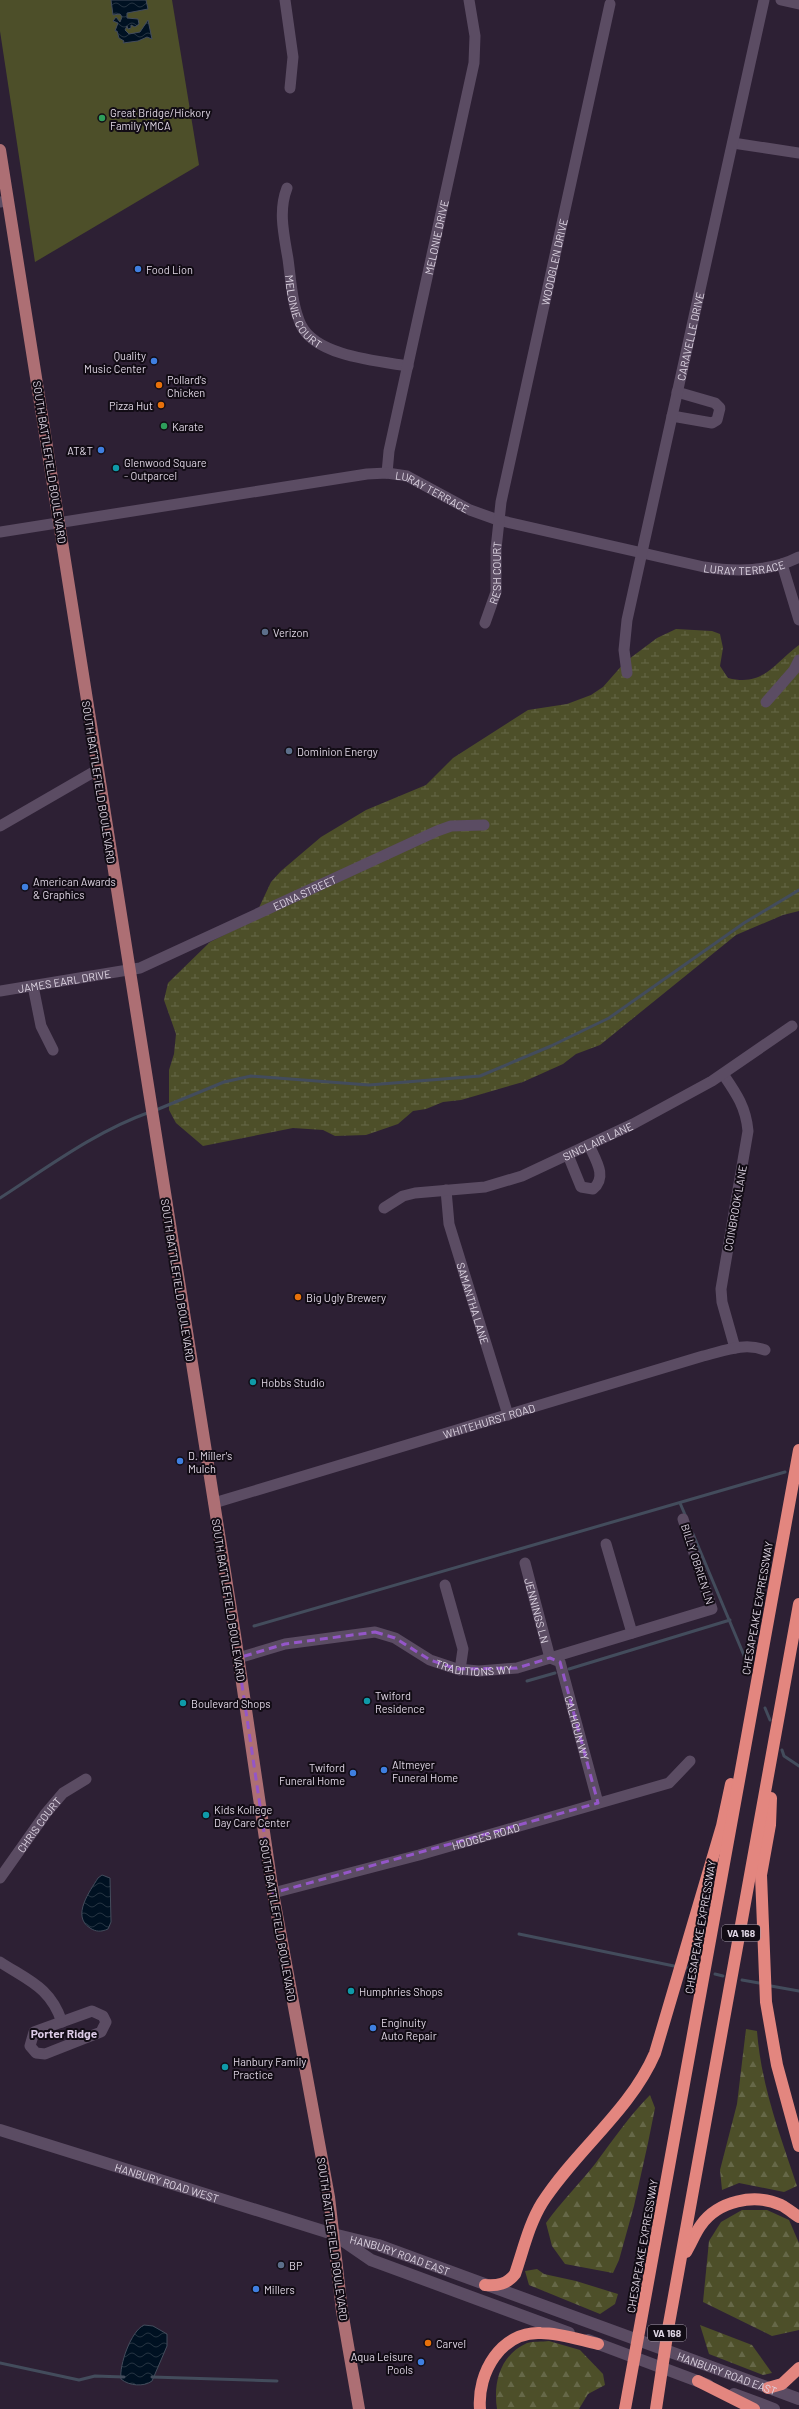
<svg xmlns="http://www.w3.org/2000/svg" width="799" height="2409" font-family="Barlow,sans-serif">
  <defs>
    <pattern id="forest-firs" width="22" height="20" patternUnits="userSpaceOnUse"><rect width="22" height="20" fill="#4d4f29"/><path d="M5 1l3.5 6h-7zM16 11l3.5 6h-7z" fill="#666848"/></pattern>
    <pattern id="wetland-marsh" width="20" height="14" patternUnits="userSpaceOnUse"><rect width="20" height="14" fill="#4d4f29"/><path d="M1 5h8M5 5V1M11 12h8M15 12V8" fill="none" stroke="#666848"/></pattern>
    <pattern id="water-waves" width="16" height="10" patternUnits="userSpaceOnUse"><rect width="16" height="10" fill="#012"/><path d="M0 5q4-4 8 0t8 0" fill="none" stroke="#253342"/></pattern>
  </defs>
  <rect width="100%" height="100%" fill="#2d2034"/>
  <path fill="#4d4f29" d="M 0,0 L 172,0 L 199,165 L 35,262 L 0,31 Z"/>
  <g fill="url(#forest-firs)">
    <path d="M 746,2029 L 757,2031 C 761,2085 780,2135 797,2186 L 784,2192 L 739,2183 L 722,2190 L 720,2170 L 737,2104 Z"/>
    <path d="M 650,2095 L 655,2108 L 648,2143 L 634,2206 L 619,2260 L 613,2273 L 565,2264 L 552,2246 L 546,2223 C 561,2202 579,2184 595,2164 C 613,2140 629,2116 650,2095 Z"/>
    <path d="M 742,2210 L 767,2210 L 789,2220 L 799,2243 L 799,2330 L 772,2336 L 703,2302 L 709,2241 L 721,2222 Z"/>
    <path d="M 537,2269 L 544,2274 L 576,2281 L 618,2294 L 615,2304 L 600,2314 L 529,2285 L 525,2271 Z"/>
    <path d="M 700,2325 L 752,2345 L 772,2373 L 763,2375 L 709,2354 Z"/>
    <path d="M 549,2341 L 580,2350 L 603,2374 L 605,2385 L 588,2394 L 579,2409 L 497,2409 C 493,2383 500,2355 527,2343 C 533,2341 542,2342 549,2341 Z"/>
  </g>
  <path fill="url(#wetland-marsh)" d="M 676,629 L 712,631 L 720,634 L 723,648 L 720,666 L 728,678 C 764,687 773,664 799,645 L 799,911 L 783,915 L 736,935 L 600,1045 L 576,1054 L 563,1064 L 523,1082 L 461,1100 L 443,1102 L 426,1109 L 413,1111 L 398,1124 L 366,1135 L 335,1136 L 323,1130 L 293,1128 L 203,1146 L 176,1123 L 169,1110 L 169,1070 L 174,1054 L 176,1034 L 164,1000 L 168,983 L 210,942 L 240,927 L 256,914 L 271,882 L 281,871 L 321,837 L 366,810 L 426,785 L 453,758 L 528,710 L 567,704 L 591,695 L 603,687 L 625,662 L 657,638 Z"/>
  <g fill="url(#water-waves)" stroke="#434c5c">
    <path d="M 111,0 L 146,0 L 148,9 L 127,13 L 127,18 L 138,19 L 139,24 L 135,27 L 131,25 L 131,28 L 128,29 L 127,26 L 125,30 L 129,34 L 140,32 L 148,20 L 152,39 L 147,37 L 138,41 L 123,43 L 124,41 L 119,38 L 117,31 L 115,31 L 118,23 L 113,21 L 116,17 L 120,22 L 122,17 L 120,14 L 113,15 Z"/>
    <path d="M 102,1875 L 110,1878 L 111,1922 L 108,1929 C 101,1932 96,1932 90,1928 C 71,1916 90,1891 98,1878 Z"/>
    <path d="M 144,2325 L 153,2326 L 167,2334 L 167,2346 L 152,2381 C 144,2387 129,2386 121,2379 C 119,2365 131,2331 144,2325 Z"/>
  </g>
  <g fill="none" stroke-linecap="round" stroke-linejoin="round">
    <g stroke="#434c5c" stroke-width="3">
      <path d="M 156,1110 L 224,1082 L 251,1076 L 369,1085 L 480,1076 L 551,1046 L 609,1018 L 744,923 L 799,890"/>
      <path d="M 0,1198 C 48,1167 96,1131 150,1112"/>
      <path d="M 680,1503 L 686,1517"/>
      <path d="M 693,1534 L 748,1665"/>
      <path d="M 254,1626 L 785,1472"/>
      <path d="M 569,1669 L 730,1620"/>
      <path d="M 527,1681 L 555,1673"/>
      <path d="M 765,1708 L 770,1720"/>
      <path d="M 782,1750 L 784,1756 L 799,1766"/>
      <path d="M 519,1934 L 674,1966"/>
      <path d="M 687,1968 L 695,1970"/>
      <path d="M 715,1974 L 723,1976"/>
      <path d="M 742,1980 L 759,1983"/>
      <path d="M 771,1986 L 799,1991"/>
      <path d="M 0,2363 L 79,2380 L 95,2376 L 124,2377"/>
      <path d="M 152,2377 L 277,2381"/>
    </g>
    <g stroke="#5b4c63" stroke-width="11">
      <path d="M 285,0 L 293,57 L 290,88"/>
      <path d="M 781,0 L 799,4"/>
      <path d="M 733,143 L 799,153"/>
      <path id="s1" d="M 287,188 C 278,211 284,235 288,259 C 291,281 292,305 301,325 C 316,356 377,361 408,366"/>
      <path d="M 0,202 L 8,201"/>
      <path d="M 672,416 L 712,423 L 717,420 L 720,408 L 715,403 L 677,392"/>
      <path id="s2" d="M 387,473 L 389,451 L 474,63 L 475,36 L 469,0"/>
      <path id="s3" d="M 0,532 L 367,474 L 387,473 L 407,476 L 470,510 L 498,520 L 704,567 C 736,572 770,572 799,557"/>
      <path d="M 782,564 L 799,620"/>
      <path id="s4" d="M 485,623 L 496,592 L 496,549 L 501,502 L 610,4"/>
      <path id="s5" d="M 627,673 L 624,650 L 627,620 L 764,0"/>
      <path d="M 766,702 L 794,670 L 799,660"/>
      <path d="M 0,826 L 97,770"/>
      <path d="M 33,986 L 41,1026 L 53,1050"/>
      <path id="s6" d="M 0,991 L 140,968 L 437,831 L 451,826 L 484,825"/>
      <path d="M 723,1074 C 736,1093 746,1107 748,1131 L 721,1289 L 722,1302 L 735,1348"/>
      <path d="M 568,1155 L 581,1187 L 593,1189 C 608,1177 595,1159 589,1145"/>
      <path id="s7" d="M 446,1190 L 449,1224 L 508,1415"/>
      <path id="s8" d="M 384,1208 L 403,1196 L 415,1193 L 485,1187 L 522,1176 L 633,1124 L 712,1081 L 792,1026"/>
      <path id="s9" d="M 214,1503 L 703,1356 C 724,1351 744,1342 765,1350"/>
      <path d="M 606,1544 L 632,1633"/>
      <path id="s10" d="M 525,1563 L 550,1658 L 560,1662 L 598,1803"/>
      <path d="M 445,1585 L 463,1649 L 460,1670"/>
      <path id="s11" d="M 238,1658 L 285,1644 L 375,1632 L 395,1638 L 430,1660 L 457,1669 L 479,1671 L 517,1668 L 712,1609 L 683,1519"/>
      <path id="s12" d="M 0,1878 L 46,1813 L 63,1793 L 86,1779"/>
      <path id="s13" d="M 273,1893 L 419,1855 L 669,1783 L 690,1761"/>
      <path d="M 0,1962 C 29,1981 50,1987 62,2022"/>
      <path d="M 92,2011 L 103,2016 L 106,2022 L 101,2032 L 45,2054 L 36,2053 L 30,2046 L 34,2032 Z"/>
    </g>
    <g stroke="#5b4c63" stroke-width="12">
      <path id="s14" d="M 0,2130 L 333,2234 L 378,2245 L 799,2399"/>
      <path d="M 339,2238 L 371,2260 L 569,2333"/>
      <path d="M 588,2340 L 708,2385"/>
      <path d="M 734,2394 L 774,2409"/>
    </g>
    <path stroke="#ad6f74" stroke-width="12" d="M 0,150 L 235,1635 L 273,1893 L 329,2197 L 342,2311 L 359,2409"/>
    <g stroke="#e3867f" stroke-width="12">
      <path d="M 771,1798 L 770,1825 L 761,1875 L 766,2002 L 777,2065 L 799,2146"/>
      <path d="M 686,2252 C 691,2244 695,2233 701,2225 C 718,2201 754,2193 781,2205 C 787,2208 793,2213 799,2217"/>
      <path d="M 485,2285 C 498,2286 507,2284 515,2274 C 523,2251 529,2224 542,2203 C 576,2150 630,2111 655,2053 L 722,1826 L 731,1784"/>
      <path d="M 698,2381 L 754,2409"/>
      <path d="M 768,2388 L 782,2384 L 799,2368"/>
      <path d="M 480,2409 C 477,2373 501,2331 541,2333 C 560,2333 580,2340 598,2344"/>
      <path d="M 625,2409 L 799,1450"/>
      <path d="M 656,2409 L 668,2329 L 799,1604"/>
    </g>
  </g>
  <path fill="none" stroke="#9456c8" stroke-width="3" stroke-dasharray="8 5" stroke-linejoin="round" d="M 375,1632 L 395,1638 L 430,1660 L 457,1669 L 517,1668 L 550,1658 L 560,1662 L 598,1803 L 273,1893 L 238,1658 L 285,1644 Z"/>
  <g fill="#2e9e5b" stroke="#120c15" stroke-width="1.5">
    <circle cx="102" cy="118" r="4"/>
    <circle cx="164" cy="426" r="4"/>
  </g>
  <g fill="#3f7fe0" stroke="#120c15" stroke-width="1.5">
    <circle cx="138" cy="269" r="4"/>
    <circle cx="154" cy="361" r="4"/>
    <circle cx="101" cy="450" r="4"/>
    <circle cx="25" cy="887" r="4"/>
    <circle cx="180" cy="1461" r="4"/>
    <circle cx="384" cy="1770" r="4"/>
    <circle cx="353" cy="1773" r="4"/>
    <circle cx="373" cy="2028" r="4"/>
    <circle cx="256" cy="2289" r="4"/>
    <circle cx="421" cy="2362" r="4"/>
  </g>
  <g fill="#e8710a" stroke="#120c15" stroke-width="1.5">
    <circle cx="159" cy="385" r="4"/>
    <circle cx="161" cy="405" r="4"/>
    <circle cx="298" cy="1297" r="4"/>
    <circle cx="428" cy="2343" r="4"/>
  </g>
  <g fill="#0f9aa8" stroke="#120c15" stroke-width="1.5">
    <circle cx="116" cy="468" r="4"/>
    <circle cx="253" cy="1382" r="4"/>
    <circle cx="367" cy="1701" r="4"/>
    <circle cx="183" cy="1703" r="4"/>
    <circle cx="206" cy="1815" r="4"/>
    <circle cx="351" cy="1991" r="4"/>
    <circle cx="225" cy="2067" r="4"/>
  </g>
  <g fill="#5c6f8a" stroke="#120c15" stroke-width="1.5">
    <circle cx="265" cy="632" r="4"/>
    <circle cx="289" cy="751" r="4"/>
    <circle cx="281" cy="2265" r="4"/>
  </g>
  <g text-anchor="middle" dominant-baseline="central" stroke-width="4" stroke-linejoin="round" paint-order="stroke">
    <g fill="#120c15" stroke="#a299a6" stroke-width="1">
      <rect x="722" y="1925" width="38" height="16" rx="3"/>
      <rect x="648" y="2325" width="38" height="16" rx="3"/>
    </g>
    <g font-size="10" font-weight="bold" fill="#dfd6e4">
      <text x="741" y="1933">VA 168</text>
      <text x="667" y="2333">VA 168</text>
    </g>
    <g font-size="11" fill="#dfd6e4" stroke="#120c15" text-anchor="start">
      <text x="110" y="112">Great Bridge/Hickory<tspan x="110" dy="13">Family YMCA</tspan></text>
      <text x="146" y="269">Food Lion</text>
      <text x="146" y="355" text-anchor="end">Quality<tspan x="146" dy="13">Music Center</tspan></text>
      <text x="167" y="379">Pollard's<tspan x="167" dy="13">Chicken</tspan></text>
      <text x="153" y="405" text-anchor="end">Pizza Hut</text>
      <text x="172" y="426">Karate</text>
      <text x="93" y="450" text-anchor="end">AT&amp;T</text>
      <text x="124" y="462">Glenwood Square<tspan x="124" dy="13">- Outparcel</tspan></text>
      <text x="273" y="632">Verizon</text>
      <text x="297" y="751">Dominion Energy</text>
      <text x="33" y="881">American Awards<tspan x="33" dy="13">&amp; Graphics</tspan></text>
      <text x="306" y="1297">Big Ugly Brewery</text>
      <text x="261" y="1382">Hobbs Studio</text>
      <text x="188" y="1455">D. Miller's<tspan x="188" dy="13">Mulch</tspan></text>
      <text x="375" y="1695">Twiford<tspan x="375" dy="13">Residence</tspan></text>
      <text x="191" y="1703">Boulevard Shops</text>
      <text x="392" y="1764">Altmeyer<tspan x="392" dy="13">Funeral Home</tspan></text>
      <text x="345" y="1767" text-anchor="end">Twiford<tspan x="345" dy="13">Funeral Home</tspan></text>
      <text x="214" y="1809">Kids Kollege<tspan x="214" dy="13">Day Care Center</tspan></text>
      <text x="359" y="1991">Humphries Shops</text>
      <text x="381" y="2022">Enginuity<tspan x="381" dy="13">Auto Repair</tspan></text>
      <text x="233" y="2061">Hanbury Family<tspan x="233" dy="13">Practice</tspan></text>
      <text x="289" y="2265">BP</text>
      <text x="264" y="2289">Millers</text>
      <text x="436" y="2343">Carvel</text>
      <text x="413" y="2356" text-anchor="end">Aqua Leisure<tspan x="413" dy="13">Pools</tspan></text>
    </g>
    <g font-size="11" fill="#dfd6e4" stroke="#120c15">
      <text stroke="none"><textPath href="#s2" startOffset="241">MELONIE DRIVE</textPath></text>
      <text stroke="none"><textPath href="#s4" startOffset="369">WOODGLEN DRIVE</textPath></text>
      <text stroke="none"><textPath href="#s1" startOffset="128">MELONIE COURT</textPath></text>
      <text stroke="none"><textPath href="#s5" startOffset="344">CARAVELLE DRIVE</textPath></text>
      <text transform="translate(50 462) rotate(81)">SOUTH BATTLEFIELD BOULEVARD</text>
      <text stroke="none"><textPath href="#s3" startOffset="441">LURAY TERRACE</textPath></text>
      <text stroke="none"><textPath href="#s3" startOffset="765">LURAY TERRACE</textPath></text>
      <text stroke="none"><textPath href="#s4" startOffset="52">RESH COURT</textPath></text>
      <text transform="translate(99 782) rotate(81)">SOUTH BATTLEFIELD BOULEVARD</text>
      <text stroke="none"><textPath href="#s6" startOffset="323">EDNA STREET</textPath></text>
      <text stroke="none"><textPath href="#s6" startOffset="65">JAMES EARL DRIVE</textPath></text>
      <text stroke="none"><textPath href="#s8" startOffset="227">SINCLAIR LANE</textPath></text>
      <text transform="translate(735 1208) rotate(-80)">COINBROOK LANE</text>
      <text transform="translate(178 1280) rotate(81)">SOUTH BATTLEFIELD BOULEVARD</text>
      <text stroke="none"><textPath href="#s7" startOffset="117">SAMANTHA LANE</textPath></text>
      <text stroke="none"><textPath href="#s9" startOffset="287">WHITEHURST ROAD</textPath></text>
      <text transform="translate(698 1564) rotate(72)">BILLY OBRIEN LN</text>
      <text transform="translate(229 1600) rotate(81)">SOUTH BATTLEFIELD BOULEVARD</text>
      <text transform="translate(757 1608) rotate(-80)">CHESAPEAKE EXPRESSWAY</text>
      <text stroke="none"><textPath href="#s10" startOffset="49">JENNINGS LN</textPath></text>
      <text stroke="none"><textPath href="#s11" startOffset="247">TRADITIONS WY</textPath></text>
      <text stroke="none"><textPath href="#s10" startOffset="177">CALHOUN WY</textPath></text>
      <text stroke="none"><textPath href="#s12" startOffset="66">CHRIS COURT</textPath></text>
      <text stroke="none"><textPath href="#s13" startOffset="220">HODGES ROAD</textPath></text>
      <text transform="translate(278 1920) rotate(80)">SOUTH BATTLEFIELD BOULEVARD</text>
      <text transform="translate(700 1927) rotate(-80)">CHESAPEAKE EXPRESSWAY</text>
      <text stroke="none"><textPath href="#s14" startOffset="175">HANBURY ROAD WEST</textPath></text>
      <text transform="translate(333 2239) rotate(82)">SOUTH BATTLEFIELD BOULEVARD</text>
      <text transform="translate(642 2246) rotate(-80)">CHESAPEAKE EXPRESSWAY</text>
      <text stroke="none"><textPath href="#s14" startOffset="419">HANBURY ROAD EAST</textPath></text>
      <text stroke="none"><textPath href="#s14" startOffset="767">HANBURY ROAD EAST</textPath></text>
    </g>
    <g font-size="12" font-weight="bold" fill="#dbcae5" stroke="#120c15">
      <text x="64" y="2033">Porter Ridge</text>
    </g>
  </g>
</svg>
